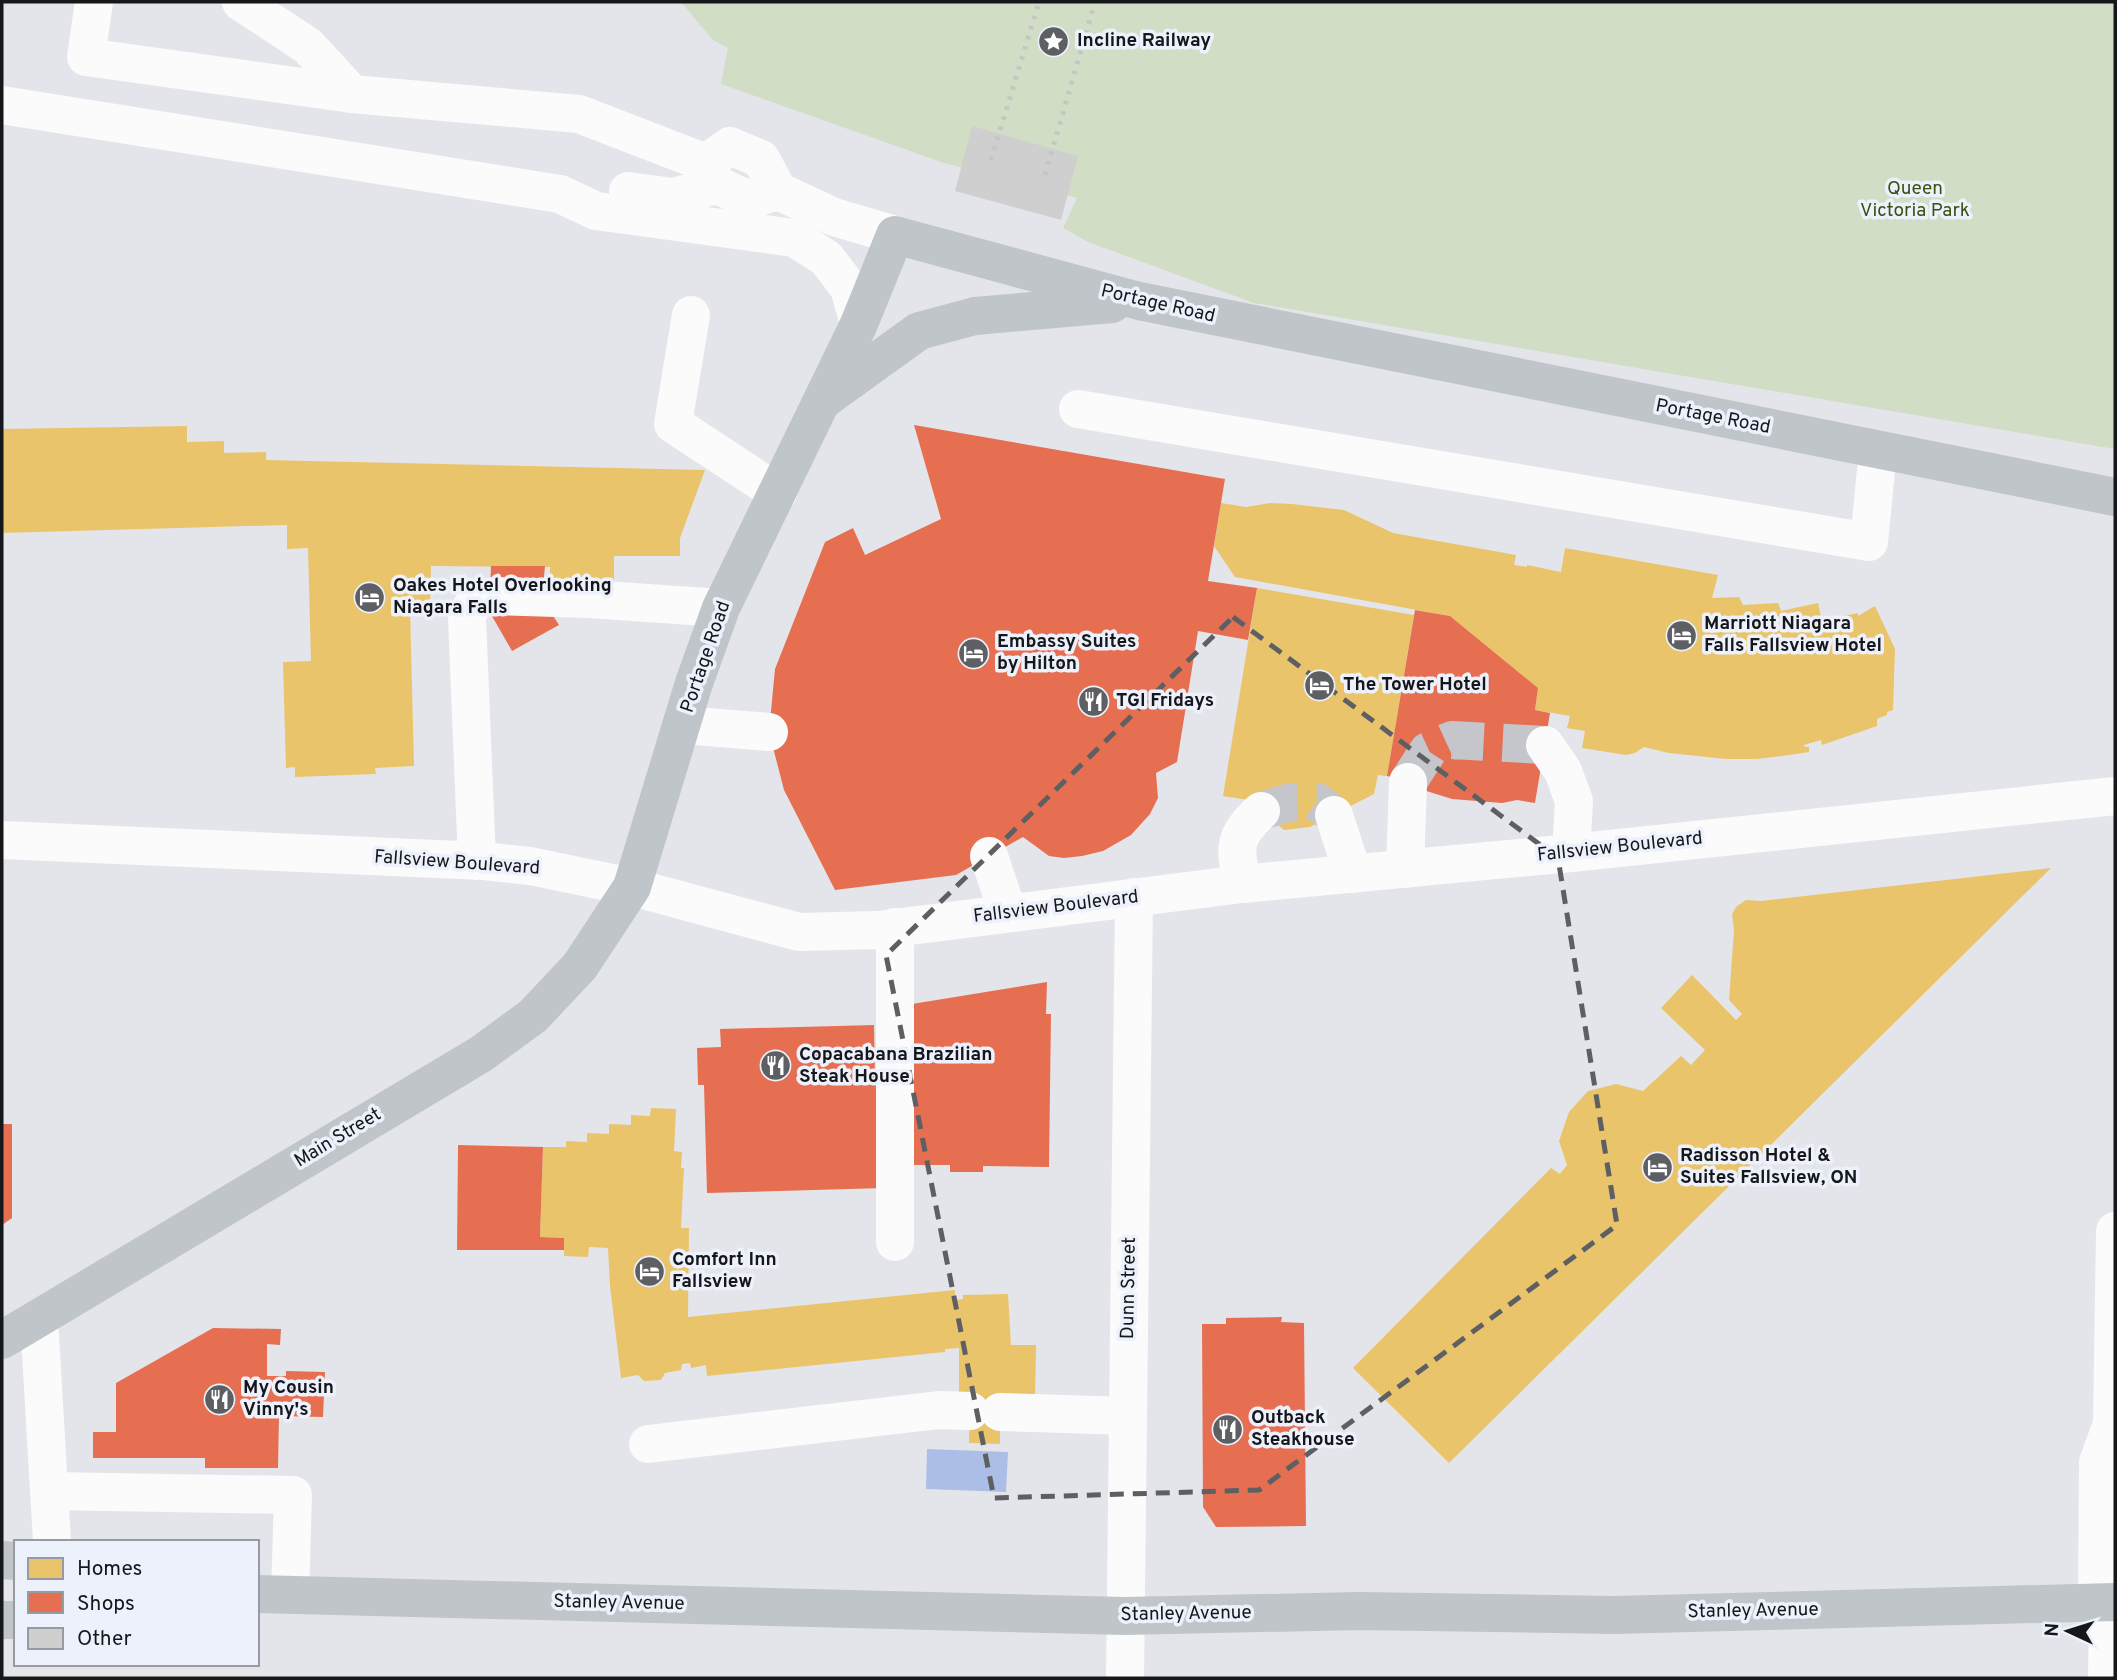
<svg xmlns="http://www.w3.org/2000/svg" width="2117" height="1680" font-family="Overpass,sans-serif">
  <rect width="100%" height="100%" fill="#e4e5ea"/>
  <path fill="#d1ddc4" d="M 681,2 L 2115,2 L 2115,449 L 1254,303 L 1088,242 L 1063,228 L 1077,198 L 944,163 L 721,84 L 728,48 L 713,40 Z"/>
  <path fill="#abbfe6" d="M 927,1449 L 1008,1452 L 1006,1492 L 926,1489 Z"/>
  <g fill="#e9c46a">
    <path d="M 187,426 L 187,442 L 224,441 L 224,453 L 266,452 L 266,460 L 705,470 L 680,538 L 680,556 L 614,556 L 614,585 L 550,585 L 550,567 L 431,566 L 430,608 L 410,608 L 414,766 L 375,768 L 376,774 L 295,777 L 295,767 L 286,768 L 283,662 L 311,661 L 308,548 L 287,549 L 287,525 L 2,533 L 2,429 Z"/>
    <path d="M 1221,503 L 1246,507 L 1270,503 L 1292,504 L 1344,510 L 1393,533 L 1516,555 L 1514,565 L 1527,567 L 1527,565 L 1561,572 L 1565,548 L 1718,575 L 1712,598 L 1739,597 L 1743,605 L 1778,603 L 1781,611 L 1818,603 L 1821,617 L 1825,620 L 1858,613 L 1858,616 L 1875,606 L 1895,649 L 1893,710 L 1887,712 L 1887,715 L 1877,719 L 1877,726 L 1822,745 L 1821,740 L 1804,745 L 1805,747 L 1809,747 L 1809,752 L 1789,755 L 1757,759 L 1726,759 L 1669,753 L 1644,747 L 1635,753 L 1626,755 L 1582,748 L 1585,731 L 1567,728 L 1570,716 L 1535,710 L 1538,688 L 1450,616 L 1235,577 L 1214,546 Z"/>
    <path d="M 1257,588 L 1414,615 L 1387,776 L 1378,775 L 1374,794 L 1310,827 L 1284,830 L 1248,800 L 1223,796 Z"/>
    <path d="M 2051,868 L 1449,1463 L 1353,1368 L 1551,1168 L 1560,1174 L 1567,1165 L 1559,1141 L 1569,1112 L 1588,1091 L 1616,1084 L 1643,1091 L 1681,1056 L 1691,1065 L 1705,1050 L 1661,1008 L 1692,975 L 1736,1020 L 1742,1014 L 1729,1000 L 1734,930 L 1732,914 L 1736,907 L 1746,900 L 1761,901 Z"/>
    <path d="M 651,1108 L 676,1109 L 674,1151 L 682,1152 L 681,1168 L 684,1168 L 681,1228 L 689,1228 L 688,1317 L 955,1290 L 955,1300 L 963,1299 L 963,1295 L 1008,1294 L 1011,1345 L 1036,1345 L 1035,1396 L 1000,1405 L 1000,1444 L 969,1443 L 970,1397 L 959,1397 L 959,1348 L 945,1349 L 945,1352 L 707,1376 L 706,1365 L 691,1368 L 690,1363 L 682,1364 L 681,1370 L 665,1373 L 661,1380 L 644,1381 L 638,1375 L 621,1378 L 610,1286 L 608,1248 L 589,1247 L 588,1257 L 564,1256 L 564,1238 L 540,1237 L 543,1147 L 566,1147 L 566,1141 L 587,1142 L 587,1133 L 609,1134 L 609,1124 L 631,1125 L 631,1115 L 650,1116 Z"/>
  </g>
  <g fill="#e76f51">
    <path d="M 914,425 L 1225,479 L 1208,581 L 1257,588 L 1248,640 L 1198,631 L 1177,762 L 1156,773 L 1158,798 L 1150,814 L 1131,835 L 1103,851 L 1082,856 L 1064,858 L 1049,856 L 1023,837 L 956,875 L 835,890 L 784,790 L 769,732 L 775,669 L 825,542 L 853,528 L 865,555 L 941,519 Z"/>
    <path d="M 491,566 L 545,566 L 542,598 L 559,625 L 512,651 L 489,611 Z"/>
    <path d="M 1415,610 L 1450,616 L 1538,688 L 1535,710 L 1550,713 L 1535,803 L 1517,800 L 1502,803 L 1452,799 L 1420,789 L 1402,779 L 1387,776 Z"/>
    <path d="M 1047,982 L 1046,1014 L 1051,1014 L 1049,1167 L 983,1166 L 983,1172 L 950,1172 L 950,1165 L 911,1165 L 912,1004 Z"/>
    <path d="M 874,1025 L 875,1078 L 880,1079 L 884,1188 L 707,1193 L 704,1085 L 698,1085 L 697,1048 L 721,1047 L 720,1029 Z"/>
    <path d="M 2,1124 L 12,1124 L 12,1218 L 2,1225 Z"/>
    <path d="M 458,1145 L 543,1147 L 540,1237 L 564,1238 L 564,1250 L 457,1250 Z"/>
    <path d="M 1282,1317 L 1281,1322 L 1304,1323 L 1306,1526 L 1216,1527 L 1203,1507 L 1202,1324 L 1226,1324 L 1226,1318 Z"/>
    <path d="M 213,1328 L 281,1329 L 280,1345 L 267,1344 L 267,1376 L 286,1376 L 286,1371 L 325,1372 L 323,1417 L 279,1416 L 278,1468 L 205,1468 L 205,1458 L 93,1458 L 93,1432 L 116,1432 L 116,1383 Z"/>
  </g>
  <path fill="#d0cfd0" d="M 972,126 L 1078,156 L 1061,220 L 955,191 Z"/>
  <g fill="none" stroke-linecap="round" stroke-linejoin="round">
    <g stroke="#c5c6cb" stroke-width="38" stroke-dasharray="38 19" stroke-linecap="butt">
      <path d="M 1408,782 L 1428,751 L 1452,740 L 1545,745"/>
      <path d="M 1261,811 L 1291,802 L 1317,802 L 1334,815"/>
    </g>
    <g stroke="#fbfbfc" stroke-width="38">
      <path d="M 94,2 L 86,57 L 352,94 L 579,114 L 706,163 L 717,185 L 749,200 L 778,191"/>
      <path d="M 241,2 L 308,46 L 352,94"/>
      <path d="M 2,105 L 560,194 L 596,211 L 794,238 L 826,258 L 849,288 L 859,324"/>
      <path d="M 706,163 L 730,146 L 761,159 L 778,191 L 834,217 L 895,235"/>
      <path d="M 628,191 L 673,197 L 717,185"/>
      <path d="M 691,315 L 673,424 L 778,493"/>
      <path d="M 1078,409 L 1869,542 L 1878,450"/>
      <path d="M 683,725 L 769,732"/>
      <path d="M 1545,745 L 1563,771 L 1574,801 L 1571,853"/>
      <path d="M 1334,815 L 1353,874"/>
      <path d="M 2,840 L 484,861 L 530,866 L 632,887 L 799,932 L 878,930 L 1242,884 L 1571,853 L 2115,796"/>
      <path d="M 989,856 L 1008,913"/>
      <path d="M 477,861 L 467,618 C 471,602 479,598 494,596 L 589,599 L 721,608"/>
      <path d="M 1405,869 L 1408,782"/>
      <path d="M 1242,884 C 1235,847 1232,838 1261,811"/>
      <path d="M 895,1242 L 895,927"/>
      <path d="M 39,1318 L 52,1542"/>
      <path d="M 1000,1412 L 1128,1416"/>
      <path d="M 2112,1424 L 2115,1231"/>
      <path d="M 648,1444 L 939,1410 L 970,1411"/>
      <path d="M 50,1491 L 293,1495 L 290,1595"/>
      <path d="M 2097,1603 L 2098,1462 L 2112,1424 L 2115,1432"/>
      <path d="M 1125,1678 L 1134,897"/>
      <path d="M 2107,1678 L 2108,1602"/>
    </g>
    <g stroke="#bfc5c9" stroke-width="38">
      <path d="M 826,398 L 919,331 L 975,316 L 1112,304"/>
      <path d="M 2,1340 L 481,1054 L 533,1016 L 580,966 L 632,887 L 694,683 L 721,608 L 859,324 L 895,235 L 1139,301 L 2115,497"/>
      <path d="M 2,1560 L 16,1561"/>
      <path d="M 257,1594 L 1125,1616 L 1359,1611 L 1614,1615 L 2115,1602"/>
      <path d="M 2,1620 L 16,1620"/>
    </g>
    <g stroke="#c5c5c6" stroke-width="5" stroke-dasharray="3.5 7" stroke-linecap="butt">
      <path d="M 991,160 L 1039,2"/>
      <path d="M 1045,175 L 1095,2"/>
    </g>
  </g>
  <path fill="none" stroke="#5d5f63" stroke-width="5" stroke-dasharray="14 9" stroke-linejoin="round" d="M 1233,617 L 1558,858 L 1617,1225 L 1259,1490 L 994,1498 L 886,955 Z"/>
  <defs>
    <symbol id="sight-disc" viewBox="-11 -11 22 22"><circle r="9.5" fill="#5d5f63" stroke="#edf1fc"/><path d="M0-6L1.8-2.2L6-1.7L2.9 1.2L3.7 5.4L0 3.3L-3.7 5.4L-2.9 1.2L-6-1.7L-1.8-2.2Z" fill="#fff"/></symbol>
    <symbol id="hotel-disc" viewBox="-11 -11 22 22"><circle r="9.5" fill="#5d5f63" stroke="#edf1fc"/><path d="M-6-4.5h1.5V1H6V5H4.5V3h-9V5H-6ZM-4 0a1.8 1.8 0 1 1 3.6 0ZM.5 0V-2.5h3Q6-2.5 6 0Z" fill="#fff"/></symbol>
    <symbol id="restaurant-disc" viewBox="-11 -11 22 22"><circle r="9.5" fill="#5d5f63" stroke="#edf1fc"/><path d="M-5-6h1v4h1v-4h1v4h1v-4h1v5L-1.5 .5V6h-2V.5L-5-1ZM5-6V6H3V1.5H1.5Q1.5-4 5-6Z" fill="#fff"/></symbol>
  </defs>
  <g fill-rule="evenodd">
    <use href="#sight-disc" x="1036" y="24" width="35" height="35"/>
    <use href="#hotel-disc" x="352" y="580" width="35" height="35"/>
    <use href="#hotel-disc" x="1664" y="618" width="35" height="35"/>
    <use href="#hotel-disc" x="956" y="636" width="35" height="35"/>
    <use href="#hotel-disc" x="1302" y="668" width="35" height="35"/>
    <use href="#restaurant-disc" x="1076" y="684" width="35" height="35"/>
    <use href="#restaurant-disc" x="758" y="1048" width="35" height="35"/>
    <use href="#hotel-disc" x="1640" y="1150" width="35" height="35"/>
    <use href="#hotel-disc" x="632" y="1254" width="35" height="35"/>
    <use href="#restaurant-disc" x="202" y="1382" width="35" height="35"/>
    <use href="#restaurant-disc" x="1210" y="1412" width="35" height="35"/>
  </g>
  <g text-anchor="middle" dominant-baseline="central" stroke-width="7" stroke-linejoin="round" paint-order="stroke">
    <g font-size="19" font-weight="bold" fill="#15171a" stroke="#edf1fc" text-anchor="start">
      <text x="1077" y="41">Incline Railway</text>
      <text x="393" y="586">Oakes Hotel Overlooking<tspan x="393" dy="22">Niagara Falls</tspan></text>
      <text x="1704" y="624">Marriott Niagara<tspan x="1704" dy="22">Falls Fallsview Hotel</tspan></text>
      <text x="997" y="642">Embassy Suites<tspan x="997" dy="22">by Hilton</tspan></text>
      <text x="1343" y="685">The Tower Hotel</text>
      <text x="1116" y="701">TGI Fridays</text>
      <text x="799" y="1055">Copacabana Brazilian<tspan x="799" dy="22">Steak House</tspan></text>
      <text x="1680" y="1156">Radisson Hotel &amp;<tspan x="1680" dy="22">Suites Fallsview, ON</tspan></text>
      <text x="672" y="1260">Comfort Inn<tspan x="672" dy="22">Fallsview</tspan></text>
      <text x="243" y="1388">My Cousin<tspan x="243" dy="22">Vinny's</tspan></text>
      <text x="1251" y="1418">Outback<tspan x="1251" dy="22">Steakhouse</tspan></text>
    </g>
    <g font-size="19" fill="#3b500f" stroke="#edf1fc">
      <text x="1915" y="189">Queen<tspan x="1915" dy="22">Victoria Park</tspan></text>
    </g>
    <g font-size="19" fill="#15171a" stroke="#edf1fc">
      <text transform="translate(1158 304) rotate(13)">Portage Road</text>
      <text transform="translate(1713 417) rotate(11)">Portage Road</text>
      <text transform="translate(706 657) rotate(-71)">Portage Road</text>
      <text transform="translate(1620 847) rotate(-6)">Fallsview Boulevard</text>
      <text transform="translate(457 863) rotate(4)">Fallsview Boulevard</text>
      <text transform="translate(1056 907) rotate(-7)">Fallsview Boulevard</text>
      <text transform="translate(338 1138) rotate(-31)">Main Street</text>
      <text transform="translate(1129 1288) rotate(-89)">Dunn Street</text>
      <text transform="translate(619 1603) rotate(1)">Stanley Avenue</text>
      <text transform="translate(1753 1611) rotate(-1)">Stanley Avenue</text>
      <text transform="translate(1186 1614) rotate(-1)">Stanley Avenue</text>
    </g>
  </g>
  <rect width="2117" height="1680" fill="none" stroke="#15171a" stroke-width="7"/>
  <rect x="14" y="1540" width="245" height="126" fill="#edf1fc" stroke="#979aa2" stroke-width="2"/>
  <rect x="28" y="1558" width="35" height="21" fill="#e9c46a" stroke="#979aa2" stroke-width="2"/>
  <text x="77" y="1575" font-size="21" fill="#15171a">Homes</text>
  <rect x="28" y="1592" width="35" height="21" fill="#e76f51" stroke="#979aa2" stroke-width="2"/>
  <text x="77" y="1610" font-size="21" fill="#15171a">Shops</text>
  <rect x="28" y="1628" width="35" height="21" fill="#d0cfd0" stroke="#979aa2" stroke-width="2"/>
  <text x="77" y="1645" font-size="21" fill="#15171a">Other</text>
  <g transform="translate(2068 1631) rotate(274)" stroke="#edf1fc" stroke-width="5" paint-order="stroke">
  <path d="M0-5L12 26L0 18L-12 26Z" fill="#15171a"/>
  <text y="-10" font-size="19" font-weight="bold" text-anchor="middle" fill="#15171a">N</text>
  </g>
</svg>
